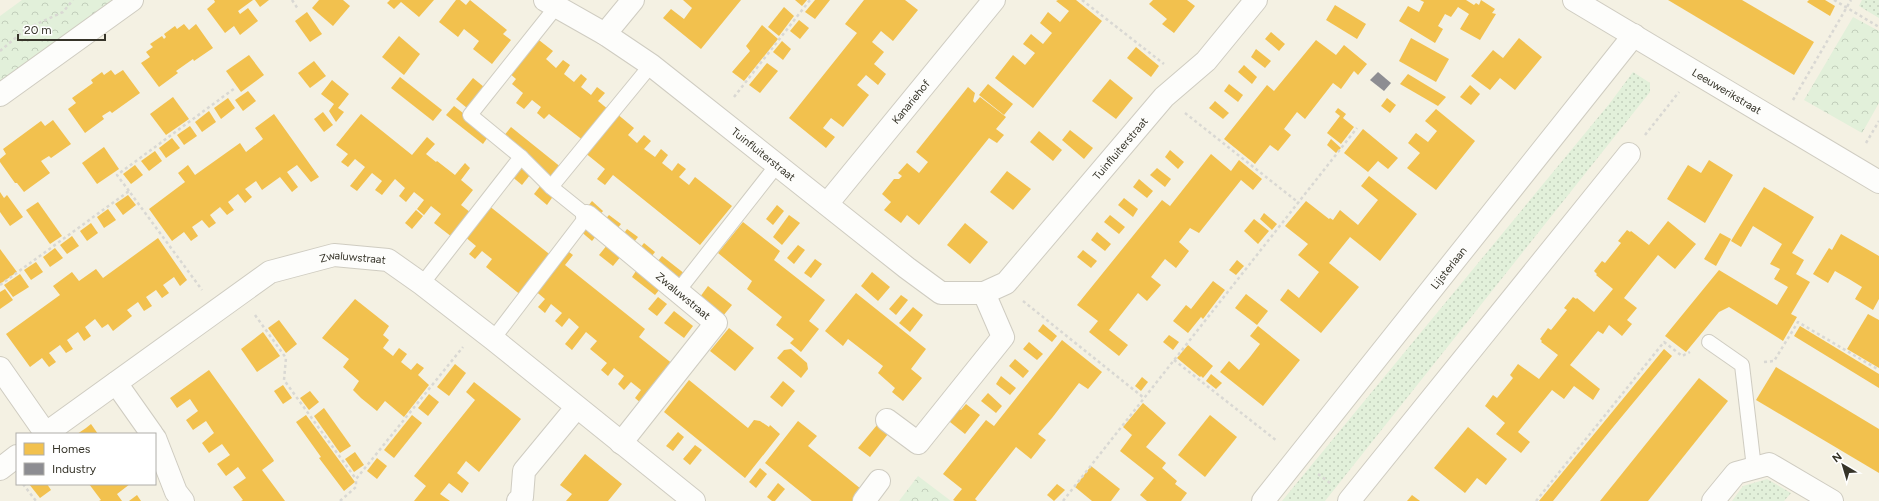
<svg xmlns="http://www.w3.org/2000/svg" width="1879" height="501" font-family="Figtree,sans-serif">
  <defs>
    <pattern id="grass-dots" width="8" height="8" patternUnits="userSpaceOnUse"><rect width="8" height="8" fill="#e2f0da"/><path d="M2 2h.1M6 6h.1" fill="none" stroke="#c2cebb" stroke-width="1.8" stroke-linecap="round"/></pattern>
    <pattern id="park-crowns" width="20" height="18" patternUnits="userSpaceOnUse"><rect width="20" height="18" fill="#e2f0da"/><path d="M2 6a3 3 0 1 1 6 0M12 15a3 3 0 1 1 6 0" fill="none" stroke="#c2cebb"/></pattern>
  </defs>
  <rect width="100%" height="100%" fill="#f4f1e3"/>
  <g fill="url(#grass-dots)">
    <path d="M 1862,0 L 1879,0 L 1879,18 L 1859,6 Z"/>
    <path d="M 1633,72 L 1650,83 L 1650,92 L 1325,501 L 1282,501 L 1610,103 Z"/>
    <path d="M 1767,479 L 1791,493 L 1784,501 L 1732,501 L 1743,486 Z"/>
  </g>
  <g fill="url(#park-crowns)">
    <path d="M 22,0 L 112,0 L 0,82 L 0,16 Z"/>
    <path d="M 1853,17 L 1879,31 L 1879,103 L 1862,133 L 1804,100 Z"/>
    <path d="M 918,476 L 951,501 L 899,501 Z"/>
  </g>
  <g fill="#f2c14e">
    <path d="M 214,0 L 253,0 L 238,11 L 240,14 L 248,8 L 258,21 L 240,35 L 234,26 L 225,33 L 207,9 L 215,2 Z"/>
    <path d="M 255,0 L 269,0 L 260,7 Z"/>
    <path d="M 319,0 L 343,0 L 350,6 L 333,26 L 312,8 Z"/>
    <path d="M 390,0 L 434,0 L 419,17 L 401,2 L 394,9 L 387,3 Z"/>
    <path d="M 456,0 L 460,0 L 466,5 L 470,0 L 507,30 L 503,34 L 511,40 L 492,64 L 473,49 L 479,41 L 464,29 L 458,37 L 439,22 Z"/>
    <path d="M 683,0 L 741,0 L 701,49 L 663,18 L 671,9 L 684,19 L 692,8 Z"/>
    <path d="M 795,0 L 807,0 L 802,6 Z"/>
    <path d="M 815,0 L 830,0 L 815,19 L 805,12 Z"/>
    <path d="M 864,0 L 905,0 L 918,10 L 893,41 L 881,31 L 872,42 L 884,52 L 874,64 L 886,74 L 878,85 L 866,75 L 857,85 L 869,95 L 843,127 L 831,118 L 823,128 L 835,137 L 826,148 L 789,118 L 857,33 L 845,24 Z"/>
    <path d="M 1058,0 L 1076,0 L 1102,21 L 1033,108 L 995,78 L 1013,55 L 1025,65 L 1035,53 L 1023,44 L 1031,34 L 1043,44 L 1052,33 L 1040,23 L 1048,12 L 1060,22 L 1069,11 L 1056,1 Z"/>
    <path d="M 1153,0 L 1187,0 L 1195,6 L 1174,33 L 1162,24 L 1167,19 L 1149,4 Z"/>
    <path d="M 1420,0 L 1466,0 L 1474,5 L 1476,3 L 1479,5 L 1481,0 L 1495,9 L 1492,13 L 1496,14 L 1480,40 L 1460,29 L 1469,14 L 1458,7 L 1451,17 L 1445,14 L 1438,26 L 1443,29 L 1435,43 L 1399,21 L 1408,6 L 1419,12 L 1424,2 Z"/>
    <path d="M 1668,0 L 1742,0 L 1814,42 L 1794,75 Z"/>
    <path d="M 1809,0 L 1825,0 L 1835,6 L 1830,16 L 1807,2 Z"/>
    <path d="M 1335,5 L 1366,24 L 1357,39 L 1326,20 Z"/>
    <path d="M 784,7 L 794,16 L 779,36 L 768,27 Z"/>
    <path d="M 307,12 L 322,34 L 310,42 L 295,21 Z"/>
    <path d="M 799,20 L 809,28 L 800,39 L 790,31 Z"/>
    <path d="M 184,24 L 189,30 L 196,24 L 213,48 L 194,61 L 193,59 L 176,71 L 178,73 L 159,87 L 141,63 L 150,57 L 146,52 L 153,47 L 150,44 L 162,36 L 164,39 L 166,37 L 164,34 L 175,26 L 177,29 Z"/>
    <path d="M 762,25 L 778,39 L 744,81 L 732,72 L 750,51 L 746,46 Z"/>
    <path d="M 1271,32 L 1285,44 L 1279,51 L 1265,39 Z"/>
    <path d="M 399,36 L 420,54 L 404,75 L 382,57 Z"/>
    <path d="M 535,37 L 553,51 L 546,59 L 556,68 L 563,60 L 570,65 L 564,74 L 574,82 L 581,74 L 587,79 L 581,87 L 591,95 L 597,87 L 605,93 L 598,101 L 609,110 L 584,141 L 549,114 L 544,119 L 537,113 L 541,107 L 532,100 L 524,109 L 516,103 L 523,93 L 512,84 L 516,79 L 508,72 Z"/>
    <path d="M 1411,38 L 1449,59 L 1436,82 L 1399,61 Z"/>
    <path d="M 1519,38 L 1542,57 L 1515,90 L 1500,78 L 1490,90 L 1471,76 L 1493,50 L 1503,58 Z"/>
    <path d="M 1316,40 L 1336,55 L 1344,45 L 1367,64 L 1358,75 L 1354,71 L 1341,89 L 1333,83 L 1305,119 L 1297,112 L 1284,129 L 1291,135 L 1278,151 L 1270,145 L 1255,164 L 1224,139 L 1267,85 L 1274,91 Z"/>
    <path d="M 782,41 L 791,49 L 783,60 L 773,52 Z"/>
    <path d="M 1136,47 L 1159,66 L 1151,77 L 1127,58 Z"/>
    <path d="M 1256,49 L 1271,61 L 1265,68 L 1251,57 Z"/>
    <path d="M 249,55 L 264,75 L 241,92 L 226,71 Z"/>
    <path d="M 314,61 L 326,76 L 310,88 L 298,73 Z"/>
    <path d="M 767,63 L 778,71 L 760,93 L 749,85 Z"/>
    <path d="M 1244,65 L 1257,77 L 1252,84 L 1238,72 Z"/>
    <path d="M 111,70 L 115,75 L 123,70 L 140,93 L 112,113 L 110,111 L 102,116 L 104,119 L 85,133 L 68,109 L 76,103 L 72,98 L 93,83 L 91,80 L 102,72 L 104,75 Z"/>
    <path d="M 1408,74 L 1446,97 L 1438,106 L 1400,84 Z"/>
    <path d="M 400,77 L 442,110 L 433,121 L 391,88 Z"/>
    <path d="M 473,78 L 484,87 L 467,108 L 456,99 Z"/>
    <path d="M 1110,79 L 1133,98 L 1116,119 L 1092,101 Z"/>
    <path d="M 332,80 L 349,94 L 338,108 L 344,112 L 336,122 L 329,111 L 334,104 L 321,94 Z"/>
    <path d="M 988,84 L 1013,104 L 1004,115 L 979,95 Z"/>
    <path d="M 1229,84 L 1243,95 L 1238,102 L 1224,91 Z"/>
    <path d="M 1470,85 L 1480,94 L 1471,105 L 1460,97 Z"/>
    <path d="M 968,87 L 975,93 L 973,101 L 975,103 L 980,97 L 1006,117 L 996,129 L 1004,135 L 997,143 L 989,138 L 919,225 L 907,215 L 901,223 L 884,210 L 891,202 L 882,194 L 894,179 L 899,179 L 902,176 L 898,173 L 907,163 L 919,173 L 928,162 L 916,152 Z"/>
    <path d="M 248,91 L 256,101 L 243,111 L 235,100 Z"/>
    <path d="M 173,97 L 189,119 L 166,135 L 150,114 Z"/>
    <path d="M 228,98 L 235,108 L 221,119 L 214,108 Z"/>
    <path d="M 1387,98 L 1396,105 L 1390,113 L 1381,106 Z"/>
    <path d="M 1215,101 L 1229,113 L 1223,119 L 1209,108 Z"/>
    <path d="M 454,106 L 490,134 L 483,144 L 446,115 Z"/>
    <path d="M 1338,108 L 1346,114 L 1343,118 L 1354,127 L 1341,144 L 1327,133 L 1340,116 L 1335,112 Z"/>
    <path d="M 1436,109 L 1475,141 L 1436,190 L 1407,168 L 1420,153 L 1408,143 L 1415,134 L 1416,133 L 1428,142 L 1437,131 L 1425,121 Z"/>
    <path d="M 209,111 L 216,122 L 202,132 L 195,122 Z"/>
    <path d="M 323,112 L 333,125 L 324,132 L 314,119 Z"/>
    <path d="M 616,113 L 634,128 L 628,135 L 637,143 L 644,135 L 651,141 L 644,149 L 655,157 L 661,149 L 668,155 L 662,163 L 672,171 L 678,163 L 686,169 L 679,177 L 689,185 L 695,177 L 732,206 L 700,245 L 613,175 L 605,185 L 597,179 L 605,169 L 584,152 Z"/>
    <path d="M 274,114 L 319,177 L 311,182 L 297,165 L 287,172 L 298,187 L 292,192 L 280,177 L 262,190 L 256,181 L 245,189 L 252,197 L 245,203 L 238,194 L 228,202 L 234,210 L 227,215 L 220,207 L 210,215 L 216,223 L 209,228 L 202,220 L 192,227 L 198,236 L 191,241 L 184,232 L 172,241 L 149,209 L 185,182 L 178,173 L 188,165 L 195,175 L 240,143 L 246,152 L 263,139 L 255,128 Z"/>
    <path d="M 361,114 L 412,155 L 427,137 L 435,144 L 426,154 L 436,162 L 437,161 L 455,175 L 465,163 L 470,168 L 461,180 L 473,190 L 461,205 L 471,213 L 452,237 L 434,223 L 441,214 L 431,206 L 424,215 L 417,209 L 424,200 L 414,192 L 406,202 L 399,196 L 405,188 L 395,179 L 382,195 L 375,190 L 382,181 L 372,173 L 357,191 L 350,186 L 365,167 L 355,159 L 348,167 L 341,162 L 348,154 L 336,145 Z"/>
    <path d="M 53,120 L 71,144 L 51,158 L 49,156 L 41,161 L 50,173 L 24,192 L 17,183 L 15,183 L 0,162 L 0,159 L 6,154 L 3,149 L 41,121 L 45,126 Z"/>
    <path d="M 190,126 L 197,136 L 184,145 L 177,135 Z"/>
    <path d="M 511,127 L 562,168 L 553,178 L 503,137 Z"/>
    <path d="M 1363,129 L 1398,158 L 1388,169 L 1378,161 L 1368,172 L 1344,153 Z"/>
    <path d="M 1070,130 L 1093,148 L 1084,159 L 1062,140 Z"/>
    <path d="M 1039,131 L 1062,150 L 1053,161 L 1030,142 Z"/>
    <path d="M 172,138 L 180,148 L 166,158 L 159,148 Z"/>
    <path d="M 1331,139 L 1341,148 L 1336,153 L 1327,145 Z"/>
    <path d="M 104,147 L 119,169 L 97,184 L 82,163 Z"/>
    <path d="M 1170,150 L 1184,162 L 1178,169 L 1165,157 Z"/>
    <path d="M 155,151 L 162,161 L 149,171 L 141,161 Z"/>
    <path d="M 1211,154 L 1231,171 L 1239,160 L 1262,179 L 1253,190 L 1241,180 L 1199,233 L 1190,228 L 1179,242 L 1189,251 L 1176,268 L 1165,259 L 1151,277 L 1161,285 L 1147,301 L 1138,293 L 1109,330 L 1128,345 L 1119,356 L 1089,332 L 1098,321 L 1077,305 L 1162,200 L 1170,206 Z"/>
    <path d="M 1709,160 L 1733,175 L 1705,223 L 1667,199 L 1688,165 L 1701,173 Z"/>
    <path d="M 135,165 L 143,175 L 131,184 L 123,174 Z"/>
    <path d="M 518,166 L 530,175 L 522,185 L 510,175 Z"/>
    <path d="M 1157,168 L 1171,179 L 1165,187 L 1150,175 Z"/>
    <path d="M 1007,171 L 1031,189 L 1013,210 L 990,192 Z"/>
    <path d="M 1369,176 L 1417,214 L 1380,261 L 1350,237 L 1329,263 L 1359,287 L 1321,333 L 1280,300 L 1288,289 L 1299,298 L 1319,272 L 1298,255 L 1308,244 L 1285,226 L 1306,201 L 1329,219 L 1330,218 L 1333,220 L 1340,210 L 1358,225 L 1378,200 L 1361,186 Z"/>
    <path d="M 1139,179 L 1153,191 L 1147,198 L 1133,187 Z"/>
    <path d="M 541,185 L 554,195 L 547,205 L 534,194 Z"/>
    <path d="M 1764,187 L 1814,217 L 1792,253 L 1804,260 L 1796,274 L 1810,282 L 1791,314 L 1797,317 L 1783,341 L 1729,307 L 1719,312 L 1686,352 L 1665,336 L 1719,270 L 1777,305 L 1788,287 L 1774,279 L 1780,269 L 1770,264 L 1782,244 L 1753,226 L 1741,247 L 1731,241 Z"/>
    <path d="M 0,192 L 4,198 L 7,195 L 23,217 L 10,226 L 0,212 Z"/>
    <path d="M 128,195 L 136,205 L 123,215 L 115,204 Z"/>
    <path d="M 1124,198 L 1138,209 L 1133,217 L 1118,205 Z"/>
    <path d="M 592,201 L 603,211 L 596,220 L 585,210 Z"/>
    <path d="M 38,202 L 62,236 L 50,244 L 26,210 Z"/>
    <path d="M 488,205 L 553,257 L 522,296 L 486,267 L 492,259 L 482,251 L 475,259 L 469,254 L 476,246 L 464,236 Z"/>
    <path d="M 777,205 L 784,211 L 773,225 L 766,219 Z"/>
    <path d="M 108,209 L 116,220 L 104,228 L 97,217 Z"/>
    <path d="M 416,210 L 423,216 L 412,229 L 405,223 Z"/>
    <path d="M 1264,213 L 1277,224 L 1272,230 L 1260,219 Z"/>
    <path d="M 609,215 L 621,224 L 613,234 L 601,224 Z"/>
    <path d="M 789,215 L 800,223 L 782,245 L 773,237 Z"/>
    <path d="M 1110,215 L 1125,227 L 1119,234 L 1104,222 Z"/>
    <path d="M 1254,219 L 1269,231 L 1258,244 L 1244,231 Z"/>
    <path d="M 587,220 L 601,230 L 592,241 L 579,230 Z"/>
    <path d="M 1668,221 L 1696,244 L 1675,269 L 1658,255 L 1624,298 L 1637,308 L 1627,320 L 1632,324 L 1622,336 L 1609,325 L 1603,334 L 1598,331 L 1570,365 L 1600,389 L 1593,400 L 1574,386 L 1564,399 L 1552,390 L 1518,432 L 1530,442 L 1521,453 L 1496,434 L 1505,423 L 1485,406 L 1493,395 L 1497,398 L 1513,378 L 1510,375 L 1518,364 L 1539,379 L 1558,355 L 1541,342 L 1542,341 L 1540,339 L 1548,328 L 1551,330 L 1567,310 L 1564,308 L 1573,297 L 1576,299 L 1577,298 L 1594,312 L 1613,289 L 1596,275 L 1597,274 L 1594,271 L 1602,261 L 1605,263 L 1621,243 L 1618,241 L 1627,230 L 1630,232 L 1631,231 L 1649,245 Z"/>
    <path d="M 743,222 L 780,251 L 774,260 L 825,300 L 809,321 L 819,329 L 801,352 L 790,343 L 794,339 L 776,325 L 782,317 L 747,289 L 752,281 L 718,253 Z"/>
    <path d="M 91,223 L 98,233 L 87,241 L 80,231 Z"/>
    <path d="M 965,223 L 988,242 L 970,264 L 947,245 Z"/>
    <path d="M 627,229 L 638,237 L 630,247 L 620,239 Z"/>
    <path d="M 1097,232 L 1111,244 L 1105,251 L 1091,240 Z"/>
    <path d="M 1720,233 L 1731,239 L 1716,266 L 1704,259 Z"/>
    <path d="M 1841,234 L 1879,256 L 1879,299 L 1873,310 L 1855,299 L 1862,287 L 1849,279 L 1835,271 L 1828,283 L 1813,274 L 1829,248 L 1832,250 Z"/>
    <path d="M 72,236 L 79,246 L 67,254 L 60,245 Z"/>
    <path d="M 158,238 L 187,280 L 180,286 L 174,277 L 163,285 L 169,293 L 162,298 L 156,290 L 146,297 L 152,306 L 144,311 L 138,302 L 127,310 L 132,316 L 113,331 L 108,324 L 102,328 L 95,319 L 85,327 L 91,336 L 84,341 L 78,332 L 67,340 L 73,349 L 66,353 L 60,345 L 49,353 L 56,362 L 49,367 L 42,358 L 30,367 L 6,334 L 60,295 L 53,286 L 72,272 L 79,281 L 96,269 L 103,278 Z"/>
    <path d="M 612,239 L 626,250 L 613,266 L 599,255 Z"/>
    <path d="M 644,243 L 655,252 L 648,261 L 637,252 Z"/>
    <path d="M 798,245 L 805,250 L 794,264 L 787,258 Z"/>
    <path d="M 55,248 L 63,258 L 50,267 L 43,257 Z"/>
    <path d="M 0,249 L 17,272 L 0,284 Z"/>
    <path d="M 565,249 L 573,255 L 565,265 L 645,329 L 639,337 L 674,365 L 642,404 L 635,398 L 641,390 L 631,382 L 624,390 L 618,384 L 624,376 L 614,368 L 608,376 L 601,370 L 607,363 L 590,349 L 597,341 L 586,332 L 572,350 L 565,344 L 579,327 L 569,318 L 562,327 L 555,321 L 562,313 L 551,304 L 545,313 L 538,307 L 545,299 L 533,289 Z"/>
    <path d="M 1083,250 L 1097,261 L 1091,268 L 1077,257 Z"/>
    <path d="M 662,256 L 685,274 L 677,285 L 653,267 Z"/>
    <path d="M 815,259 L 822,264 L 811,278 L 804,273 Z"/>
    <path d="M 1237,260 L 1244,266 L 1236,275 L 1229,270 Z"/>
    <path d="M 36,262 L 43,272 L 31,280 L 24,270 Z"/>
    <path d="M 640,265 L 664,284 L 655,295 L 632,277 Z"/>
    <path d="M 872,272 L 890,287 L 878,301 L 861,286 Z"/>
    <path d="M 20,274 L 29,287 L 13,297 L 4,285 Z"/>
    <path d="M 1213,281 L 1225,290 L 1203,319 L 1201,317 L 1188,333 L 1173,321 L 1186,305 L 1191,309 Z"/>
    <path d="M 708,286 L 732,305 L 723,316 L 700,297 Z"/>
    <path d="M 5,289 L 13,300 L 0,309 L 0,292 Z"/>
    <path d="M 856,293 L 926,349 L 911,369 L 922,378 L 903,401 L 892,392 L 895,388 L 878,373 L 883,366 L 848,339 L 843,346 L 825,331 Z"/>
    <path d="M 1246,294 L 1268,311 L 1257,325 L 1235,308 Z"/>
    <path d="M 901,295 L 908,300 L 896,315 L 889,309 Z"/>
    <path d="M 658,297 L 667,304 L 657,316 L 648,309 Z"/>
    <path d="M 355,299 L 389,326 L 383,335 L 389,340 L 383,348 L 393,356 L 399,348 L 407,354 L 401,362 L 411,370 L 417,363 L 424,368 L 418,375 L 429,385 L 404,417 L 385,401 L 377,411 L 361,398 L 353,390 L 359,381 L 343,367 L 349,359 L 322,338 Z"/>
    <path d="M 913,307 L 923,315 L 910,332 L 899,323 Z"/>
    <path d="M 674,311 L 693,326 L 684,338 L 664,323 Z"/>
    <path d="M 1868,314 L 1879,320 L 1879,368 L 1847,349 Z"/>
    <path d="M 279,320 L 297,344 L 286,353 L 268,328 Z"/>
    <path d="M 1043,324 L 1057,336 L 1052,342 L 1038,331 Z"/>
    <path d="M 1258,326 L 1300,360 L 1263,406 L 1220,372 L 1229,361 L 1239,370 L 1250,357 L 1260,344 L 1250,336 Z"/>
    <path d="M 1800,326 L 1879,374 L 1879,388 L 1794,336 Z"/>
    <path d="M 729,328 L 754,348 L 735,371 L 710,351 Z"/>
    <path d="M 263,332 L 280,356 L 257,372 L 241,349 Z"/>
    <path d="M 1169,335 L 1179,342 L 1173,350 L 1163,342 Z"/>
    <path d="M 1062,340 L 1102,372 L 1088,389 L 1079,383 L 1052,418 L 1038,434 L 1046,440 L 1031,459 L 1016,447 L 975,499 L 977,501 L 955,501 L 953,500 L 962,489 L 943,474 L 986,420 L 994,426 Z"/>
    <path d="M 1029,342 L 1043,354 L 1037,360 L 1023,349 Z"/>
    <path d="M 1188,345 L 1213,366 L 1203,378 L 1201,376 L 1200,377 L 1177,358 Z"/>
    <path d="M 791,349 L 807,363 L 808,369 L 801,378 L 777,358 L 784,350 Z"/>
    <path d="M 1664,349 L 1672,356 L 1609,432 L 1553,501 L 1539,501 Z"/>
    <path d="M 1015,359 L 1029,371 L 1023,378 L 1009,366 Z"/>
    <path d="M 455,364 L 466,373 L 449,396 L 437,387 Z"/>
    <path d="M 1776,367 L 1879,429 L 1879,473 L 1756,400 Z"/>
    <path d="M 209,370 L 273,459 L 274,461 L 262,470 L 285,501 L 241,501 L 243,500 L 233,487 L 246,478 L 238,467 L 226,476 L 217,464 L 230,455 L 222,444 L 209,453 L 202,443 L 214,433 L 206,421 L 193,430 L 186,420 L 198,411 L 190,399 L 177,408 L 170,398 Z"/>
    <path d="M 1211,374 L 1222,383 L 1216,389 L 1206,381 Z"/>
    <path d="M 1001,376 L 1016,388 L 1010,395 L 996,384 Z"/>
    <path d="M 1142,377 L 1148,382 L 1141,391 L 1135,386 Z"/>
    <path d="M 1699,378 L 1728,401 L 1648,501 L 1600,501 Z"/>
    <path d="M 689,380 L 748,428 L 754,420 L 760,421 L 769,427 L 770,425 L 780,434 L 745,478 L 664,412 Z"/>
    <path d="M 783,381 L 795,391 L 782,407 L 770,397 Z"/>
    <path d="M 474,382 L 521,419 L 479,472 L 466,461 L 457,473 L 469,483 L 462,493 L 449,483 L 440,494 L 450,501 L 414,501 L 426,486 L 414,476 L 475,400 L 466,392 Z"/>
    <path d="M 283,385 L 292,398 L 283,404 L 274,391 Z"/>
    <path d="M 310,391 L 319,402 L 309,410 L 300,398 Z"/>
    <path d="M 988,393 L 1002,406 L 996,413 L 981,401 Z"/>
    <path d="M 429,394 L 439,402 L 428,416 L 418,408 Z"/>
    <path d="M 1143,403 L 1166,423 L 1146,447 L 1166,463 L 1162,468 L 1177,481 L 1175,484 L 1187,493 L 1181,501 L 1147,501 L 1140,495 L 1154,478 L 1120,451 L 1132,435 L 1123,427 Z"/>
    <path d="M 966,404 L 980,415 L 965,434 L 945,418 L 955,406 L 961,410 Z"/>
    <path d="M 324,408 L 351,446 L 340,453 L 314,416 Z"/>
    <path d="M 306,415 L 355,482 L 344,491 L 319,458 L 321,457 L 296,422 Z"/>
    <path d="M 412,415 L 422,423 L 394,458 L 384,450 Z"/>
    <path d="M 1210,415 L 1237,437 L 1205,477 L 1178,455 Z"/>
    <path d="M 798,421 L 817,436 L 808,446 L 861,489 L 852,501 L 812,501 L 765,463 Z"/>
    <path d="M 91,424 L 98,434 L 77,434 L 86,428 Z"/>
    <path d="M 877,425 L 888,434 L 870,457 L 858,448 Z"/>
    <path d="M 1468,427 L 1507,459 L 1486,485 L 1477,478 L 1465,493 L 1434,468 Z"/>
    <path d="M 678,432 L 684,437 L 673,451 L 666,446 Z"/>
    <path d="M 695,445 L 702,450 L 690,465 L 683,459 Z"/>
    <path d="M 355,452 L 364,465 L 354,472 L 345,459 Z"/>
    <path d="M 585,454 L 622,484 L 608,501 L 566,501 L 572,494 L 560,485 Z"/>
    <path d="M 377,458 L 387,466 L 377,479 L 367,471 Z"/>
    <path d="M 1091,466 L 1120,489 L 1111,501 L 1092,501 L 1075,487 Z"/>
    <path d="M 760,468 L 767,474 L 756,488 L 749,482 Z"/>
    <path d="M 778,483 L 785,489 L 775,501 L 772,501 L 767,497 Z"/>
    <path d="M 29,484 L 47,484 L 51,490 L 40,498 Z"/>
    <path d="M 89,484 L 130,484 L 117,494 L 122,501 L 99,501 L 101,500 Z"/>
    <path d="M 1057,484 L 1065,490 L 1054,501 L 1047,495 Z"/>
    <path d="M 137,495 L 141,501 L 129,501 Z"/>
    <path d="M 1412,495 L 1420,501 L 1407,501 Z"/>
  </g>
  <path fill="#8d8d92" d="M 1378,72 L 1391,83 L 1384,91 L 1370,80 Z"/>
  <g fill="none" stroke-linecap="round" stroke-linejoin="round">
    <defs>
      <g id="lane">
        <path d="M 521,157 L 551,187"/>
        <path d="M 422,284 L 521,157 L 470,115 L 556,7"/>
        <path d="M 678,291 L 777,165"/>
        <path d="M 493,339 L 587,216 L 551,187 L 651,65"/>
        <path d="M 1709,342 L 1742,365 L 1754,468"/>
      </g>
      <g id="street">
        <path id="s1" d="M 545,0 L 605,34 L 651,65 L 907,268 L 941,293 L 984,293 L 1006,283 L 1164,97 L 1206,61 L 1256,0"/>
        <path id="s2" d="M 1574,0 L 1879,182"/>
        <path d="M 605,34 L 633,0"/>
        <path d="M 0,95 L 132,0"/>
        <path id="s3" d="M 827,204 L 994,0"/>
        <path id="s4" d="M 587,216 L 716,323 L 621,443"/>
        <path d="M 0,368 L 46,434"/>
        <path d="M 116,383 L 152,434"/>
        <path d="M 887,420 L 918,443 L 1003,337 L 984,293"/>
        <path id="s5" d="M 45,434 L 270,272 L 334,255 L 388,260 L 422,284 L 493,339 L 694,501"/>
        <path d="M 155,438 L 176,492 L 183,501"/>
        <path d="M 0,469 L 17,456"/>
        <path d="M 518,501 L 522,497 L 524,471 L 576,408"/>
        <path d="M 864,501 L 879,481"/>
        <path id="s6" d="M 1263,501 L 1634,35"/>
        <path d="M 1349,501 L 1629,154"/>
        <path d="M 1713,501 L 1736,473 L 1769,464 L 1832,501"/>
      </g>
    </defs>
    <use href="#lane" stroke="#cfccc1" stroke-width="16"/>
    <use href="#street" stroke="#cfccc1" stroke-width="24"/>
    <g stroke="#d9d8d3" stroke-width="2.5" stroke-dasharray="3 3" stroke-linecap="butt">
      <path d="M 292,0 L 298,9"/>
      <path d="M 1082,0 L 1164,64"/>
      <path d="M 1834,0 L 1879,27"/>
      <path d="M 0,51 L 26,29 L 63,12 L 73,0"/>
      <path d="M 734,97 L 810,0"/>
      <path d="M 1793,100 L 1851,0"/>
      <path d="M 1185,113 L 1299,203"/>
      <path d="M 1645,135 L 1679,92"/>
      <path d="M 1866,143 L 1879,121"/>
      <path d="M 129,191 L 117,175 L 235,88"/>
      <path d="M 0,285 L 129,191 L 202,290"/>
      <path d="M 1023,301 L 1144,398"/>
      <path d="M 255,315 L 286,358 L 284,380 L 356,479"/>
      <path d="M 1174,360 L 1277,441"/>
      <path d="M 1764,362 L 1774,361 L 1798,322 L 1879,370"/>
      <path d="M 1318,474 L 1330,483"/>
      <path d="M 23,484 L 36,501"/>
      <path d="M 340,501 L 356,487 L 356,479 L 463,347"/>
      <path d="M 1063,501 L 1357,128"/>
      <path d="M 1536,501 L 1664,342 L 1682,356 L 1690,352"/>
    </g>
    <use href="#lane" stroke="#fdfdfb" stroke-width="14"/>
    <use href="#street" stroke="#fdfdfb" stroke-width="22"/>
  </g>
  <g text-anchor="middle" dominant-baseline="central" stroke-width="4" stroke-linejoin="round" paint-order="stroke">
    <g font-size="11" fill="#363429" stroke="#fff">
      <text stroke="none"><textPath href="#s2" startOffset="178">Leeuwerikstraat</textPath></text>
      <text stroke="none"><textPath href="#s3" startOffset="132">Kanariehof</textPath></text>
      <text stroke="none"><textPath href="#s1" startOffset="737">Tuinfluiterstraat</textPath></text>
      <text stroke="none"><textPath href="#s1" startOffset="268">Tuinfluiterstraat</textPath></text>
      <text stroke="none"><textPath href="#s5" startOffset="362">Zwaluwstraat</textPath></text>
      <text stroke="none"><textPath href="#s6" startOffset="298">Lijsterlaan</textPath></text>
      <text stroke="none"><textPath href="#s4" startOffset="125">Zwaluwstraat</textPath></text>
    </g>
  </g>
  <rect x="16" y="433" width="140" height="52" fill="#ffffff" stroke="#afaea9"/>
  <rect x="24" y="443" width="20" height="12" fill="#f2c14e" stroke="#afaea9"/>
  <text x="52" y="453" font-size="12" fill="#363429">Homes</text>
  <rect x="24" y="463" width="20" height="12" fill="#8d8d92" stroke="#afaea9"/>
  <text x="52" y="473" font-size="12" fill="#363429">Industry</text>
  <g transform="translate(1843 465) rotate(322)" stroke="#ffffff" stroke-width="3" paint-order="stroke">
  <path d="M0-3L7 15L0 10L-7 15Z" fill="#363429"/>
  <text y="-6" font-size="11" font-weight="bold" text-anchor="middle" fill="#363429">N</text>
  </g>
  <path d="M18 34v6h87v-6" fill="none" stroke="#363429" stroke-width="2"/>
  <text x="24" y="34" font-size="12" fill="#363429" stroke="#ffffff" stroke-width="3" paint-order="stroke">20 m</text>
</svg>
